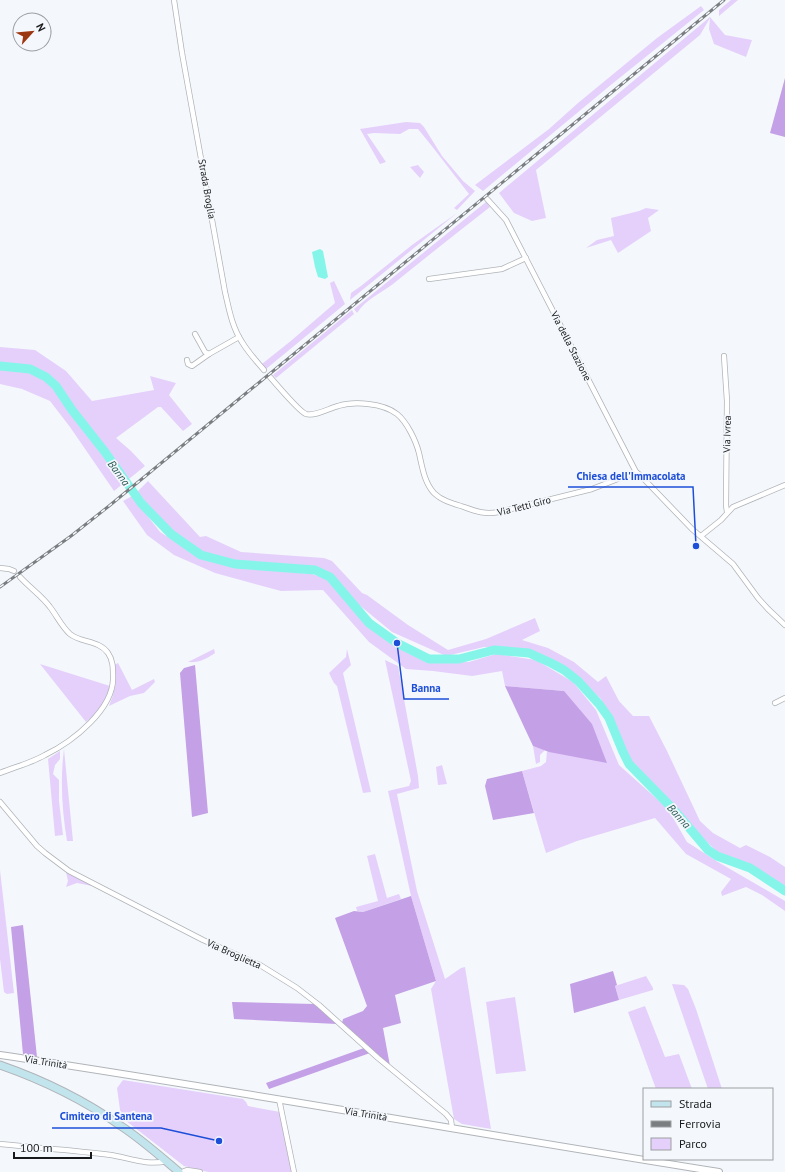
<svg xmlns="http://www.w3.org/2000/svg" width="785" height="1172" font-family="'PT Sans',sans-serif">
  <rect width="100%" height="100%" fill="#f4f8fc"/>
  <g fill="#e5d0fb">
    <path d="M 731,0 L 738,0 L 719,16 L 719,10 Z"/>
    <path d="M 701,6 L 704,10 L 612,84 L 483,191 L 475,185 L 549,129 L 578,103 L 657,38 Z"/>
    <path d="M 710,17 L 725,35 L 752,40 L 746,57 L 714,44 L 709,29 L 710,18 L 700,35 L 536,170 L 546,218 L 532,221 L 514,213 L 499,193 Z"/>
    <path d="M 406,122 L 420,123 L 424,127 L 442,156 L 463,181 L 475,191 L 457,210 L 454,208 L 469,194 L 431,145 L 418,129 L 409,129 L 400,134 L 374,133 L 367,134 L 386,162 L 380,164 L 360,129 Z"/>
    <path d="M 418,165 L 424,172 L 420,178 L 410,167 Z"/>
    <path d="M 486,202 L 490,207 C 458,232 425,258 393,284 C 381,293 365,300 357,313 L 354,309 Z"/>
    <path d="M 646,208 L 659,210 L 648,218 L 651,231 L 618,253 L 611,240 L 586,248 L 597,240 L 614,236 L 611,218 L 639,211 Z"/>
    <path d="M 457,213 L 350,300 L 351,293 L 361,286 L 412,245 Z"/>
    <path d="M 334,281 L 345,304 L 266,369 L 262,364 L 292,340 L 335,303 L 330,283 Z"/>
    <path d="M 352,310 L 354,314 L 276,378 L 273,375 Z"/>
    <path d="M 0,347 L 35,350 L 66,371 L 92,401 L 154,390 L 150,376 L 176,383 L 169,395 L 192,424 L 183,431 L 161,407 L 158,407 L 116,438 L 131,451 L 145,466 L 114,491 L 70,427 L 50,401 L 22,389 L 0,384 Z"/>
    <path d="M 148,481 L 200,537 L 206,536 L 241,552 L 324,558 L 332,561 L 362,593 L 367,595 L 408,625 L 448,650 L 486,639 L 535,618 L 540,631 L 522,640 L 548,648 L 574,662 L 598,682 L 606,676 L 619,701 L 633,716 L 649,716 L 667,751 L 700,821 L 713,833 L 740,848 L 746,845 L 770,857 L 785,867 L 785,889 L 749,866 L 717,852 L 685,820 L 668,799 L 641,775 L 625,753 L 614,724 L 601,699 L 579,678 L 554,660 L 531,651 L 497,647 L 484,647 L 446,656 L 392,632 L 358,604 L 332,574 L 315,568 L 238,562 L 205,554 L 173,533 L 137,492 Z"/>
    <path d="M 132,496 L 160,532 L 199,557 L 233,567 L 312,574 L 327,579 L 365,624 L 394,646 L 428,663 L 469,662 L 496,654 L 536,660 L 573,682 L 596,710 L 619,765 L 668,809 L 687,842 L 718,862 L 785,901 L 785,911 L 762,895 L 746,887 L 722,896 L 721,892 L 731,879 L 686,854 L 655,818 L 577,841 L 546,853 L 522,771 L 541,766 L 546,762 L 547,751 L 549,752 L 564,691 L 505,686 L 502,671 L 472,676 L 433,671 L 406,669 L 369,642 L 323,590 L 281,591 L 215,573 L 174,555 L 147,535 L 123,501 Z"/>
    <path d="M 214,649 L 215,653 C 206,659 199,663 188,662 Z"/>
    <path d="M 347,649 L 351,665 L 343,673 L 371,792 L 363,793 L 337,686 L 334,683 L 329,673 L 346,657 Z"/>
    <path d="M 385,660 L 398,666 L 418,776 L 419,788 L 397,794 L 417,891 L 445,979 L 461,968 L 465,967 L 491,1129 L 462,1124 L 454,1119 L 431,989 L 436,981 L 411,896 L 388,791 L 409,786 L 411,781 Z"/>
    <path d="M 118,663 L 132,690 L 154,679 L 155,682 L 144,693 L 130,696 L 109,706 C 116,688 117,684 114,665 Z"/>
    <path d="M 40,664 L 110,686 C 105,704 101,709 86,722 Z"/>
    <path d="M 533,746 L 545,750 L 540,755 L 540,762 L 536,764 Z"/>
    <path d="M 64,749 L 73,841 L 67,841 C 62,811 60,779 64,749 Z"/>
    <path d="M 60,751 L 60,759 L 55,765 L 53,774 L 59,780 L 59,801 L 63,835 L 55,836 L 48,759 Z"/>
    <path d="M 442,765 L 447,784 L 438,785 L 436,767 Z"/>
    <path d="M 375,854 L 387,898 L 399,894 L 401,899 L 363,912 L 357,911 L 356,907 L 378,901 L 367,856 Z"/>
    <path d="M 0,870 L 14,993 L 7,994 L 4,992 L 0,959 Z"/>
    <path d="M 66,872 L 97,887 L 77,883 L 66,887 L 68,881 Z"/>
    <path d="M 646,976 L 653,988 L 653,990 L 619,1000 L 615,986 Z"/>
    <path d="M 672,984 L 684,985 L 688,989 L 696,1009 L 722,1089 L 708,1089 Z"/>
    <path d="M 515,997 L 526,1071 L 496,1074 L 486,1002 Z"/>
    <path d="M 645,1006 L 665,1057 L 679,1054 L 692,1089 L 656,1089 L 628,1012 Z"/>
    <path d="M 123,1080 L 243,1099 L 246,1102 L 248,1106 L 280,1112 L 292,1172 L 208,1172 L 184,1166 L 121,1117 L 117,1088 Z"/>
  </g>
  <g fill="#c4a0e6">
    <path d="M 785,78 L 785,137 L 770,133 Z"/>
    <path d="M 195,665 L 208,813 L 192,817 L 180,673 L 184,668 Z"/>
    <path d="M 505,686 L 564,691 L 592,724 L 607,763 L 549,752 L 533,746 Z"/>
    <path d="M 522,771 L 534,813 L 493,820 L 485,786 L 487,779 Z"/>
    <path d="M 411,896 L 436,981 L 395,995 L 401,1023 L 383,1028 L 390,1066 L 342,1023 L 343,1019 L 363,1011 L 367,1006 L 335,918 L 354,911 L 363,912 Z"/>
    <path d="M 23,925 L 37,1057 L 23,1054 L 11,927 Z"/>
    <path d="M 613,971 L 617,985 L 615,986 L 619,1000 L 574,1013 L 570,984 Z"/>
    <path d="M 232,1002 L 315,1004 L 337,1024 L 234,1019 Z"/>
    <path d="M 364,1048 L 370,1053 L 269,1089 L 266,1083 Z"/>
  </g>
  <path fill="#85f5e9" d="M 320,249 L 323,251 L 328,277 L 325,279 L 318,277 L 315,267 L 312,252 Z"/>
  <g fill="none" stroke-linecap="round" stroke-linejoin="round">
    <path stroke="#85f5e9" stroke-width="9" d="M 0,366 L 30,369 L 46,377 L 56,386 L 72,410 L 105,452 L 141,503 L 171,534 L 201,555 L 235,564 L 315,570 L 330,577 L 369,623 L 397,643 L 429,659 L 459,659 L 494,650 L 529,653 L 551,663 L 564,670 L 578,681 L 599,704 L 609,718 L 623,752 L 629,764 L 674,810 L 708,850 L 717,856 L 750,868 L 785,891"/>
    <defs>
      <g id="minor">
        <path d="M 174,0 L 182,53 L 225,292 C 229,309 232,327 242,342 C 248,352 256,361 264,370"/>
        <path d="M 487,199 L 506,220 L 636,472"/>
        <path d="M 429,279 L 502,269 L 526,258"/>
        <path d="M 195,334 L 205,352 L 209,354"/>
        <path d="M 724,356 L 727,401 L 726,505 L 727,512"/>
        <path d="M 187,360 L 188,364 L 192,366 L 209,354 L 239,337"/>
        <path d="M 270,377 C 276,384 300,412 306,414 C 314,417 330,408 338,406 C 354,401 383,403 397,414 C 407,422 416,441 419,453 C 422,466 424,482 434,493 C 441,500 451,503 461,506 C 475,511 484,515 499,512 L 592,489 L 636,472 L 640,475 L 692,529 L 733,564 L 758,598 L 768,609 L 785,625"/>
        <path d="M 701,536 L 721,520 L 733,507 L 785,485"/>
        <path d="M 0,568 L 9,569 L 14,571"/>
        <path d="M 775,703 L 785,698"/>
        <path d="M 0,773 C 15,767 31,763 45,755 C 72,742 115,709 113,676 C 113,668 113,660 108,653 C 99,640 81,643 70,634 C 62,627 57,616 50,607 C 42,596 30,588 20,577"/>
        <path d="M 0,802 L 37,846 L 45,853 L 69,871 L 203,940 L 260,965 L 297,988 L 319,1005 L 378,1058 L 446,1114 L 451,1120 L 452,1128"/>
        <path d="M 279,1099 L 294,1172"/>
        <path d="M 0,1144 C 37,1148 74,1150 111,1155 C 129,1158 149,1166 166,1161"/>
        <path d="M 182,1172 L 187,1170 L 200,1172"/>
      </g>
      <path id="tertiary" d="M 0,1055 C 240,1091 479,1134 719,1172"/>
      <path id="secondary" d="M 0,1065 C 43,1080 84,1100 121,1126 C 141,1139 160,1156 179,1172"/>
    </defs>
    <use href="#minor" stroke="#b0b4b8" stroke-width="6"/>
    <use href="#tertiary" stroke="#b0b4b8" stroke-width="8"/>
    <use href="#secondary" stroke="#b0b4b8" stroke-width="9"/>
    <use href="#minor" stroke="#fff" stroke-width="4.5"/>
    <use href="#tertiary" stroke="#fff" stroke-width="6"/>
    <use href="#secondary" stroke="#c2e5ed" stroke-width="7"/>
    <defs>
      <path id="rail" d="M 0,587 L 71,536 L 109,506 L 724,0"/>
    </defs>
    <use href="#rail" stroke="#7b7e81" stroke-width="3"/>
    <use href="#rail" stroke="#f4f8fc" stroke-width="1.5" stroke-dasharray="4.5" stroke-linecap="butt"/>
  </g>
  <g text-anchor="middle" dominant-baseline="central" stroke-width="3.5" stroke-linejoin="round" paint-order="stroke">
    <g font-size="10" fill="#18191b" stroke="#f4f8fc">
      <text transform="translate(207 189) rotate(80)">Strada Broglia</text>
      <text transform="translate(571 346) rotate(63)">Via della Stazione</text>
      <text transform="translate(727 434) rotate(-89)">Via Ivrea</text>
      <text transform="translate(524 506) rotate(-14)">Via Tetti Giro</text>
      <text transform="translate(234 954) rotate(24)">Via Broglietta</text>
      <text transform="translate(46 1062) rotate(9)">Via Trinità</text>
      <text transform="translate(366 1114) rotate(9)">Via Trinità</text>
    </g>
    <g font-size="11" font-style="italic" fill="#2b5c57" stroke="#f4f8fc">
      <text transform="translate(119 473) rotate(53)">Banna</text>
      <text transform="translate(679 816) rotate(48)">Banna</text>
    </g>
  </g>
  <path fill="none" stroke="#1d4ed8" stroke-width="1.5" d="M696 546L693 487H568M397 643L404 699H449M219 1141L161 1128H52"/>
  <g fill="#1d4ed8" stroke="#f4f8fc" stroke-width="1.5">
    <circle cx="696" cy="546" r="4"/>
    <circle cx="397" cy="643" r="4"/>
    <circle cx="219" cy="1141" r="4"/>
  </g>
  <g font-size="11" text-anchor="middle" font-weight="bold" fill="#1d4ed8" stroke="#f4f8fc" stroke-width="3.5" stroke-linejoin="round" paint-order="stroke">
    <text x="631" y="480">Chiesa dell'Immacolata</text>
    <text x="426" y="692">Banna</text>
    <text x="106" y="1120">Cimitero di Santena</text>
  </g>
  <rect x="643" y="1088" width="130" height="72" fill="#f4f8fc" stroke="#9c9fa2"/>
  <rect x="651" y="1101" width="20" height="6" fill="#c2e5ed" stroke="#9c9fa2"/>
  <text x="679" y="1108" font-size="12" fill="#18191b">Strada</text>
  <rect x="651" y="1121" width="20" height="6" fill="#7b7e81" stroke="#9c9fa2"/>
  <text x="679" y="1128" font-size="12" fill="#18191b">Ferrovia</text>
  <rect x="651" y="1138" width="20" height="12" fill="#e5d0fb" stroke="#9c9fa2"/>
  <text x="679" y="1148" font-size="12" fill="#18191b">Parco</text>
  <g transform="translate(32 32) rotate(63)"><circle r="19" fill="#f4f8fc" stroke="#9c9fa2"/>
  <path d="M0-3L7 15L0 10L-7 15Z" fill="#9c3610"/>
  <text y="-6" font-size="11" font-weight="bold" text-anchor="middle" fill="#18191b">N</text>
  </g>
  <path d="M14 1152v6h77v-6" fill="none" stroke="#18191b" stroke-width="2"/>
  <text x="20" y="1152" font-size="12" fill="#18191b" stroke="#f4f8fc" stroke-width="3" paint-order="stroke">100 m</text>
</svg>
